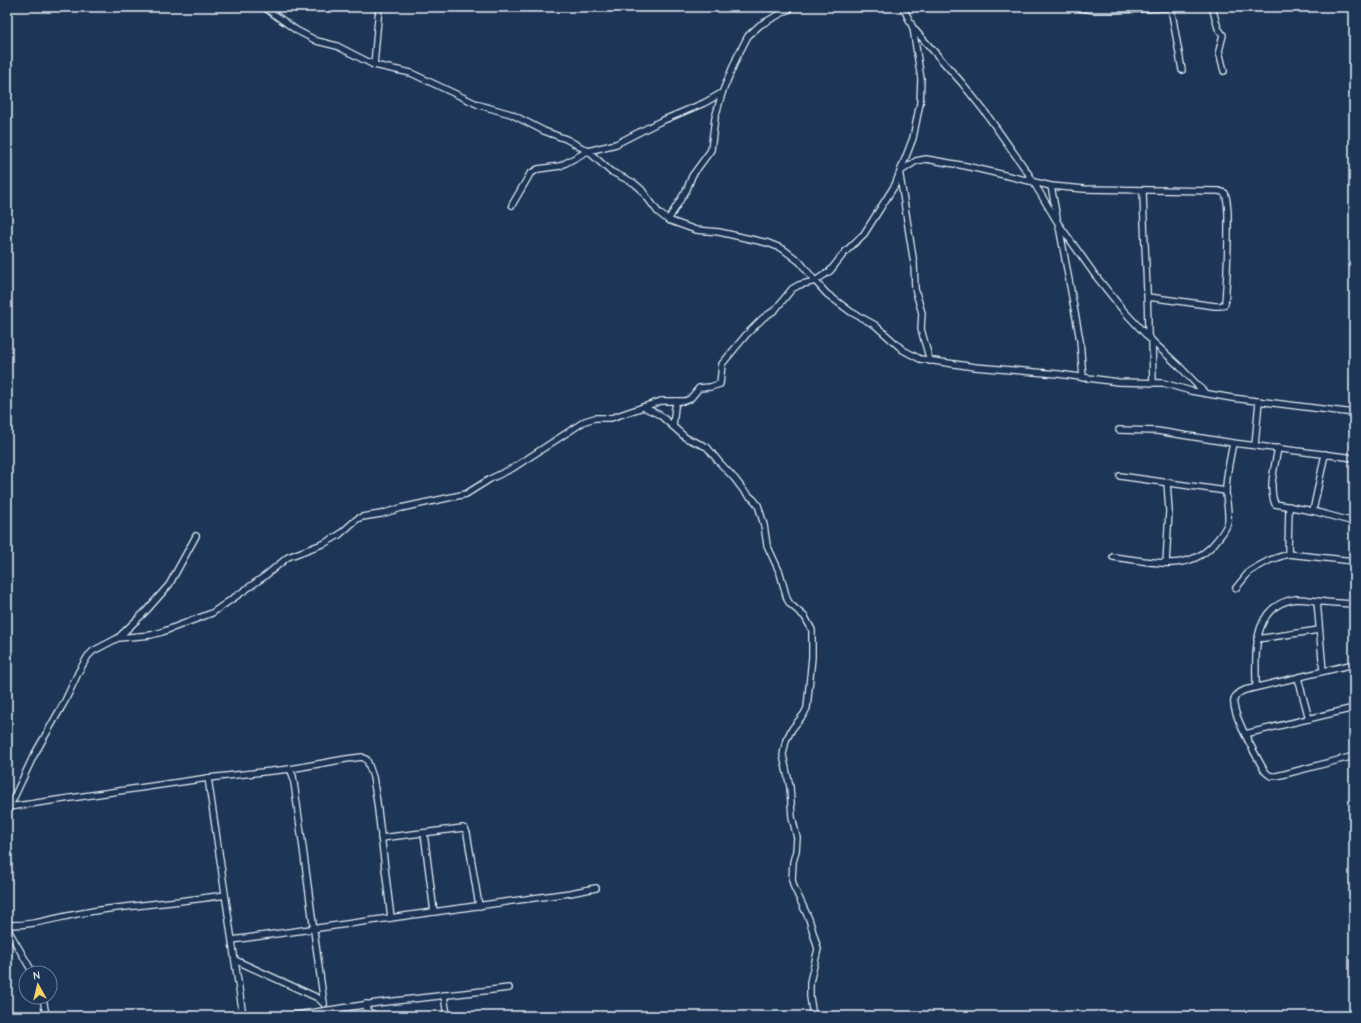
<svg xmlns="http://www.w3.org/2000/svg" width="1361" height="1023" font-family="'Comic Neue',sans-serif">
  <rect width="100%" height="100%" fill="#1d3557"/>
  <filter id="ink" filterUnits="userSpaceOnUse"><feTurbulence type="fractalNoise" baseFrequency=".025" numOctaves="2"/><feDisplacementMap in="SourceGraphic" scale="8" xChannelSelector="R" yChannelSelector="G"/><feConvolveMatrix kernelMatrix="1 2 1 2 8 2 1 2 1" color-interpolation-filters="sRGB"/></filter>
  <g filter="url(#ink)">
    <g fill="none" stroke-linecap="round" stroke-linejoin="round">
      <defs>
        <g id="minor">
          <path d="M 264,7 L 296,30 L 317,41 L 337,46 L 374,65 L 411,73 L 479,105 L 511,114 L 544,131 L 566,139 L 588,151 L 610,171 L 634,183 L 641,189 L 658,212 L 668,220 L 696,230 L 719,232 L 768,243 L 783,249 L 800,262 L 815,281 L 827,294 L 851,312 L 875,325 L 903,350 L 920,359 L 975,367 L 1058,374 L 1118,382 L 1163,383 L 1191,391 L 1232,398 L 1354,413"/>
          <path d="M 903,7 L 913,28 L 962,83 L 985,112 L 1028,173 L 1058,223 L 1095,275 L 1123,310 L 1152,341 L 1180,367 L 1204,392"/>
          <path d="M 1075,7 L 1094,10 L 1115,10 L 1189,7"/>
          <path d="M 1212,7 L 1218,28 L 1223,35 L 1219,51 L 1224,71"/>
          <path d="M 1171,8 L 1182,70"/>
          <path d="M 374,65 L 379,7"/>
          <path d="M 901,171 L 916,161 L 926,159 L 966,166 L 1051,186 L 1084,189 L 1219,191 L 1225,193 C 1229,204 1228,217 1228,230 C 1228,254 1227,279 1225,304 L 1220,306 L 1215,306 L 1148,297"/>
          <path d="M 900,176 L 914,264 L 915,289 L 922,313 L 921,329 L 930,361"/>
          <path d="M 1051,186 L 1057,218"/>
          <path d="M 1143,190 C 1144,239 1148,288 1148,337"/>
          <path d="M 512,205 L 530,174 L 538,169 L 560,166 L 588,151 L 616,144 L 659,122 L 704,103 L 722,93"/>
          <path d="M 668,220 L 687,189 L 692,176 L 711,150 L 715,118 L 722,93 L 737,57 L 748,36 L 760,25 L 793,7"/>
          <path d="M 1059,226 L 1080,340 L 1083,378"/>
          <path d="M 1152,341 L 1153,383"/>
          <path d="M 643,407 L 660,415 L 686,438 L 707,447 L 719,462 L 735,479 L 744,491 L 754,500 L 758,505 L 764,525 L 767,545 L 780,573 L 787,599 L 790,604 L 805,617 L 812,630 L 812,657 L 807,708 L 804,714 L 792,729 L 786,740 L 783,755 L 790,787 L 792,817 L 797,838 L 796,851 L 793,862 L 792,880 L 794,887 L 809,919 L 818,949 L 810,982 L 810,997 L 813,1016"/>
          <path d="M 673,426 L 675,407 L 677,401"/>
          <path d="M 1119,430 L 1157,431 L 1233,443 L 1354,458"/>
          <path d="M 1255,445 L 1259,401"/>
          <path d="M 1278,448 C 1275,466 1268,487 1275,504 L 1313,511 L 1354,522"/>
          <path d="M 1120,476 L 1226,491"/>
          <path d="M 1313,511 L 1325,454"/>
          <path d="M 1288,554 L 1289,506"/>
          <path d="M 1113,557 C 1150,561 1191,575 1217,540 C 1222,534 1227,528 1228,521 C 1229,511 1226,501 1226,491 C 1226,474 1230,459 1233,443"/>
          <path d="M 1166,563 L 1169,511 L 1167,482"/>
          <path d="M 1236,588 L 1249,572 L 1257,567 L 1270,560 L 1288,554 L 1354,561"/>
          <path d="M 1317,601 L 1323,671"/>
          <path d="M 119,637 L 146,611 L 169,585 L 196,536"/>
          <path d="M 1257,639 L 1319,630"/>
          <path d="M 1354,664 L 1245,690 C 1240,692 1235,695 1234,700 C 1231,713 1257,757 1264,770 C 1269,777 1273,777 1281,775 L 1354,756"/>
          <path d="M 1298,678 L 1309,719"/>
          <path d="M 1256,687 C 1256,653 1251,605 1296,599 C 1303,599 1310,600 1317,601 C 1329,603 1342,603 1354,604"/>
          <path d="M 1245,734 L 1354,708"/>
          <path d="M 290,769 L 346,759 L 362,757 L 367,760 L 373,777 L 377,802 L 391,918"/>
          <path d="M 208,778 L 243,1016"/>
          <path d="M 9,807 L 208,778 L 290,769 L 293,776 C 304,851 313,928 324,1003"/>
          <path d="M 7,812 L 33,757 L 65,701 L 79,671 L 88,656 L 93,651 L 118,638 L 151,635 L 162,632 L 212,613 L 265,576 L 288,557 L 325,543 L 339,535 L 357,519 L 362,517 L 381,514 L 401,508 L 466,494 L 490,479 L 513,468 L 585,421 L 595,418 L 611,418 L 661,401 L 685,401 L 690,399 L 699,388 L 710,387 L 720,384 L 722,364 L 746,335 L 763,318 L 775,310 L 792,289 L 799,285 L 815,281 L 830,271 L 845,252 L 864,234 L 895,185 L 913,138 L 920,103 L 921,79 L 913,28"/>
          <path d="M 424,833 L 434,912"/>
          <path d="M 381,838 L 463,828 L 465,829 L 467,833 L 479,906"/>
          <path d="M 7,925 C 35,926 61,916 88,912 C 134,905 180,902 225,895"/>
          <path d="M 7,928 L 33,973"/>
          <path d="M 232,940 L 570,893 L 596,888"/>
          <path d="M 235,960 L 318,998 L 324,1004"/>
          <path d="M 444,995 L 447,1016"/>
          <path d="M 43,997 L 46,1016"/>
          <path d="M 366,1004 L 368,1016"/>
          <path d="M 367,1011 L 377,1016"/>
          <path d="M 289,1016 L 377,1003 L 509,988"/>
        </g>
      </defs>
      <use href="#minor" stroke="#e8f1f8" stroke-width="8"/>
      <use href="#minor" stroke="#1d3557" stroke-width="5.5"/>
    </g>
  </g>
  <rect width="1361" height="1023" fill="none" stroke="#1d3557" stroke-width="24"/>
  <rect x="12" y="12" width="1337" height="999" fill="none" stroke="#e8f1f8" stroke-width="1.5" filter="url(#ink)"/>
  <g transform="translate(38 985) rotate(352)"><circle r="19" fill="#1d3557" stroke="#6e8097"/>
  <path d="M0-3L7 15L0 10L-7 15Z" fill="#ffd166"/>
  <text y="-6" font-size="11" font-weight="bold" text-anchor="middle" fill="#e8f1f8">N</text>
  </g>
</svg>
